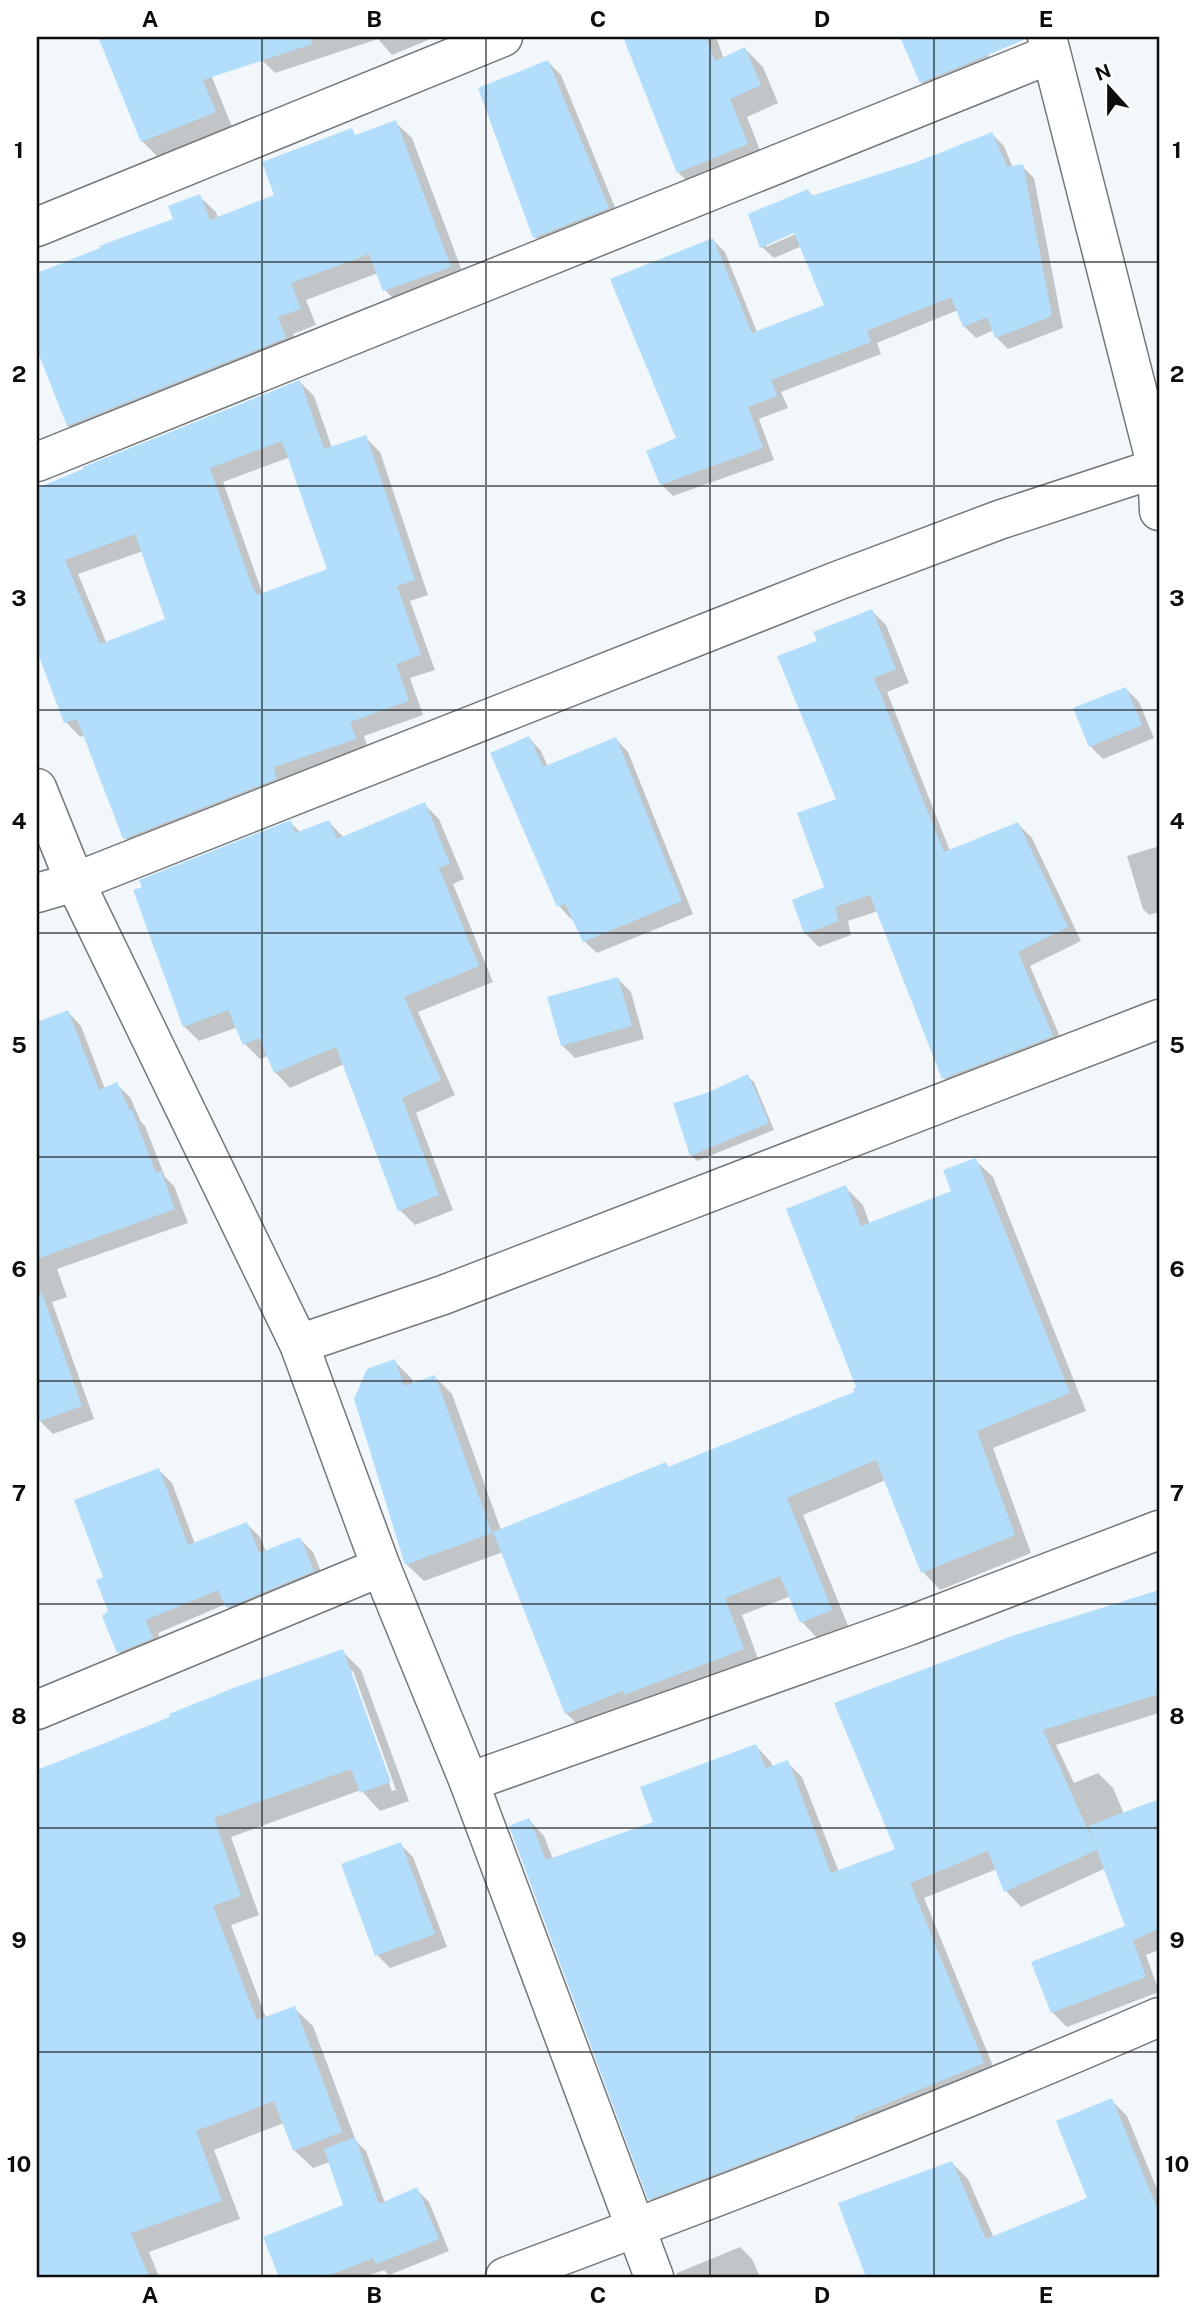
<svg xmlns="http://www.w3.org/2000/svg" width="1196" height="2314" font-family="'Public Sans',sans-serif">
  <rect width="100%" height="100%" fill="#f2f7fb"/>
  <g fill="#0003" fill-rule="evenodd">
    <path d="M 100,37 L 196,37 L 234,132 L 161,160 L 142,141 Z"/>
    <path d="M 255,37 L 435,37 L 392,55 L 378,39 L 275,73 L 262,60 Z"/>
    <path d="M 625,37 L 716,37 L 724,59 L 745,49 L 763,67 L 778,103 L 747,117 L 765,163 L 696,190 L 678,172 Z"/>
    <path d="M 903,37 L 980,37 L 998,76 L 939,100 L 921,82 Z"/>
    <path d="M 548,62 L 561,75 L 621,222 L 548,250 L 535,237 Z"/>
    <path d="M 395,122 L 412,138 L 467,284 L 401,306 L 385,290 L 378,273 L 306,300 L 316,325 L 293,334 L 301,355 L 85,442 L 68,426 L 37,345 L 37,274 L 175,220 L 199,196 L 216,212 L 218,218 L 307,192 Z"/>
    <path d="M 992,134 L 1004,146 L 1013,168 L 1022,166 L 1034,178 L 1063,328 L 1008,349 L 996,337 L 994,330 L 976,338 L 964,326 L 958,310 L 877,343 L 881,354 L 781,392 L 788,408 L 759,419 L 774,460 L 673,496 L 661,484 L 679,439 L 713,240 L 725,252 L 757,332 L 826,306 L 802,246 L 774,258 L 762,247 L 808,191 L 814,197 L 917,164 ZM 802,228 L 803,231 L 766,247 L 766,243 Z"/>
    <path d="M 300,382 L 314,396 L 332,448 L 365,437 L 380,452 L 428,595 L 410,601 L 435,670 L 410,678 L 423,715 L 364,736 L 370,754 L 139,853 L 125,838 L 85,735 L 80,737 L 66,722 L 50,666 L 37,634 L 37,492 ZM 290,457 L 329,570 L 263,595 L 223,482 ZM 143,551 L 167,620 L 107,644 L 78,574 Z"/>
    <path d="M 872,611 L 886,625 L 909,683 L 887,692 L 950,851 L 1018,824 L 1032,838 L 1081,941 L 1030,966 L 1066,1051 L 958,1092 L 944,1078 L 878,911 L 848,921 L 851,935 L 819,947 L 805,933 L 826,888 L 838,800 L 819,642 Z"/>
    <path d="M 1126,689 L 1139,702 L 1154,738 L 1103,759 L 1090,746 Z"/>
    <path d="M 529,738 L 541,751 L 548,767 L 616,739 L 628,752 L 693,914 L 597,953 L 584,941 L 574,918 L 571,919 L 559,906 L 493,754 Z"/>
    <path d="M 424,804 L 439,819 L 464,879 L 453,884 L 493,982 L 418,1012 L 455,1095 L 416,1113 L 453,1210 L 415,1225 L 400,1210 L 344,1064 L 290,1088 L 275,1072 L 268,1056 L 260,1059 L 245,1044 L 238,1027 L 199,1041 L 184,1026 L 290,822 L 301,833 L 329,822 L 344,838 Z"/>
    <path d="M 1156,847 L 1159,851 L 1159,912 L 1149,915 L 1143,909 L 1127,856 Z"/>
    <path d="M 618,979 L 631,992 L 644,1039 L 575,1058 L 562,1045 Z"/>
    <path d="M 68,1012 L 81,1026 L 105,1089 L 116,1084 L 130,1097 L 141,1122 L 145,1126 L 165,1177 L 174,1186 L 188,1223 L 57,1269 L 67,1297 L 52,1302 L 94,1419 L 53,1434 L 40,1421 L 37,1412 L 37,1024 Z"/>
    <path d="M 747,1076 L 754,1082 L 774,1130 L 697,1161 L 691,1155 L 704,1095 Z"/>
    <path d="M 975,1160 L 993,1177 L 1086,1411 L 993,1448 L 1031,1553 L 940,1590 L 923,1572 L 886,1480 L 803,1515 L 849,1628 L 819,1640 L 802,1622 L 791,1596 L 742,1615 L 761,1667 L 584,1731 L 566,1713 L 503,1552 L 424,1581 L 406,1564 L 394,1361 L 412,1379 L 413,1384 L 435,1377 L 452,1394 L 501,1530 L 666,1464 L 670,1468 L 857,1393 L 858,1388 L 845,1187 L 863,1205 L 870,1225 L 953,1192 Z"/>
    <path d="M 159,1470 L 172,1483 L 195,1544 L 247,1524 L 260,1537 L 266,1552 L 300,1539 L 313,1552 L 326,1584 L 240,1620 L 226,1604 L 158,1633 L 165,1651 L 132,1665 L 119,1652 L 110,1611 L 106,1578 Z"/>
    <path d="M 1159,1592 L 1159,1713 L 1056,1745 L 1074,1783 L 1098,1773 L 1113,1788 L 1124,1814 L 1159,1801 L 1159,1866 L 1148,1870 L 1159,1895 L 1159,1950 L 1146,1955 L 1159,1992 L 1067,2027 L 1052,2012 L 1128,1927 L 1106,1868 L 1021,1907 L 1006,1891 L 997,1869 L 924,1898 L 998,2078 L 665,2214 L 650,2199 L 529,1820 L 544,1836 L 553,1859 L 655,1823 L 756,1746 L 771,1762 L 773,1767 L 787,1762 L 802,1777 L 839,1872 L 897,1850 L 1016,1636 Z"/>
    <path d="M 342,1651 L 361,1670 L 409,1801 L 380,1811 L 361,1790 L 231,1837 L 259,1915 L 231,1925 L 266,2018 L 294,2008 L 313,2026 L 356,2141 L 366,2151 L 385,2203 L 417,2190 L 429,2202 L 449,2251 L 389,2275 L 384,2270 L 365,2277 L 281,2277 L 265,2238 L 346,2206 L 330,2162 L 313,2168 L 294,2150 L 284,2123 L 214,2150 L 240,2219 L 149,2252 L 159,2277 L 37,2277 L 37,1771 ZM 349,1671 L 353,1671 L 396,1790 L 392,1791 Z"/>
    <path d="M 400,1844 L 413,1857 L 447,1947 L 390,1968 L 377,1955 Z"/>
    <path d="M 1111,2100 L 1127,2116 L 1159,2194 L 1159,2277 L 868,2277 L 841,2204 L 952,2163 L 968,2179 L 994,2238 L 1090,2199 Z"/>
    <path d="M 740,2247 L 752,2259 L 760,2277 L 677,2277 L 677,2273 Z"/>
  </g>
  <g fill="#b2defc" fill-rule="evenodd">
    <path d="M 98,37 L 311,37 L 312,44 L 203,80 L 216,112 L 141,142 Z"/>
    <path d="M 623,37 L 706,37 L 715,61 L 745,47 L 761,85 L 730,99 L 748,144 L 677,173 Z"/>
    <path d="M 900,37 L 1026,37 L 1026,39 L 920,83 Z"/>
    <path d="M 548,60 L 609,208 L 533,238 L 478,88 Z"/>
    <path d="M 396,120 L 451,267 L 383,291 L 369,254 L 291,283 L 301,309 L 278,317 L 286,338 L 67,426 L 37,350 L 37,273 L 100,248 L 99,246 L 173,219 L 168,206 L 200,194 L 210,220 L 274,195 L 262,162 L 352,128 L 355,135 Z"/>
    <path d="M 992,132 L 1007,167 L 1023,164 L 1052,316 L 995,338 L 987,317 L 963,327 L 951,297 L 867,331 L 871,342 L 771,380 L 777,396 L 748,407 L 763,448 L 660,485 L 646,451 L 676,438 L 610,279 L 713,238 L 752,333 L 824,305 L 794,233 L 760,248 L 748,214 L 808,189 L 811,196 L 917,162 Z"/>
    <path d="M 300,380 L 324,449 L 366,435 L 412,571 L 415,580 L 397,586 L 421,655 L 396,664 L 409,701 L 350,722 L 356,739 L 274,767 L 276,779 L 123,839 L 77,719 L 64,723 L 37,651 L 37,488 L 83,469 L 83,467 ZM 282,441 L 327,569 L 257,595 L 252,586 L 210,468 ZM 135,534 L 165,619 L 100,644 L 65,560 Z"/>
    <path d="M 872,609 L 896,669 L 874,678 L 944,852 L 1018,822 L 1068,927 L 1018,952 L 1053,1036 L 942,1079 L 870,895 L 835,907 L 839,921 L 804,934 L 792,900 L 824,887 L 797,813 L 836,799 L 777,656 L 817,641 L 813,632 Z"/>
    <path d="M 1126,687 L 1142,725 L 1089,747 L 1073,708 Z"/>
    <path d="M 529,736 L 543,767 L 616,737 L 682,901 L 583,942 L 565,904 L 557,907 L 490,753 Z"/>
    <path d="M 425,802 L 450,864 L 439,868 L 479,966 L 404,997 L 441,1080 L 402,1098 L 439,1195 L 398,1211 L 336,1047 L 274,1073 L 259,1038 L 243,1045 L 228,1010 L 183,1027 L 133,890 L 142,887 L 139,880 L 291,820 L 295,833 L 329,820 L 337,839 Z"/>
    <path d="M 618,977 L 632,1026 L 561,1046 L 547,997 Z"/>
    <path d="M 68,1010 L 99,1090 L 117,1082 L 130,1111 L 132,1110 L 156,1173 L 161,1171 L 175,1209 L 37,1259 L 37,1022 Z"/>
    <path d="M 748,1074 L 769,1123 L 690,1156 L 673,1103 L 704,1094 Z"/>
    <path d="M 976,1158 L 1070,1393 L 977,1431 L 1015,1535 L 921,1573 L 876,1460 L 787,1498 L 832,1610 L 800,1623 L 780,1576 L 725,1598 L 744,1649 L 624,1695 L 623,1691 L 565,1714 L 493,1532 L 666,1462 L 668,1467 L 854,1392 L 853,1388 L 856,1387 L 786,1209 L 846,1185 L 861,1226 L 951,1191 L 943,1170 Z"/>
    <path d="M 42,1293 L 82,1406 L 37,1422 L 37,1294 Z"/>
    <path d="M 395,1359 L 404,1386 L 435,1375 L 492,1533 L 405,1565 L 354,1399 L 367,1369 Z"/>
    <path d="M 159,1468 L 188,1545 L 247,1522 L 259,1553 L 300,1537 L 314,1571 L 226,1608 L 218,1590 L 146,1620 L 153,1638 L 117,1653 L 102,1616 L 108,1611 L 96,1580 L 103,1577 L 74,1500 Z"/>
    <path d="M 1159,1590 L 1159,1694 L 1043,1730 L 1097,1850 L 1004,1892 L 988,1851 L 910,1883 L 984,2063 L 854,2117 L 855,2120 L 648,2200 L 509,1826 L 529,1818 L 546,1860 L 653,1822 L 640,1787 L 756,1744 L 766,1768 L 788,1760 L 831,1873 L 895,1849 L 834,1703 L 1015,1635 Z"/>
    <path d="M 343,1649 L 391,1782 L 360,1793 L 351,1769 L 214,1818 L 241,1896 L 213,1906 L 257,2020 L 295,2006 L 342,2132 L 293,2151 L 274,2101 L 196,2131 L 222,2201 L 131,2233 L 149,2277 L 37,2277 L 37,1770 L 170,1717 L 169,1714 L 231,1689 Z"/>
    <path d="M 1159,1799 L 1159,1929 L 1133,1940 L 1146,1977 L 1051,2013 L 1031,1962 L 1125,1926 L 1088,1826 Z"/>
    <path d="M 401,1842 L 435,1934 L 375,1956 L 341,1864 Z"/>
    <path d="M 1112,2098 L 1159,2213 L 1159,2277 L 866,2277 L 838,2203 L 952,2161 L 986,2239 L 1087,2198 L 1056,2121 Z"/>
    <path d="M 355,2137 L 379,2204 L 417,2187 L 439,2239 L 376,2264 L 373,2258 L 325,2277 L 279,2277 L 263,2237 L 343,2205 L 324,2149 Z"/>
  </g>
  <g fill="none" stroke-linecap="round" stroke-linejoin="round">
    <defs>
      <g id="street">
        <path d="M 1047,37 L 1157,468 L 1159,511"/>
        <path d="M 37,227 L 503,37"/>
        <path d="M 37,462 L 1051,54"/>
        <path d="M 37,788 L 75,882 L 299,1344 L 381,1567 L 469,1782 L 654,2277"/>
        <path d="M 37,893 L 75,882 L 837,581 L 999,520 L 1157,468"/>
        <path d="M 299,1344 L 443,1295 L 1159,1019"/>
        <path d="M 37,1710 L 381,1567"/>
        <path d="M 469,1782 L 908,1626 L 1159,1530"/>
        <path d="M 505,2277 C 724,2195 944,2111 1159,2017"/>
      </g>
    </defs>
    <use href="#street" stroke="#73787b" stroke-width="41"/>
    <use href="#street" stroke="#fff" stroke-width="38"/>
  </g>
  <path fill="none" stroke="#0c0d0f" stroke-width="2" stroke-opacity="0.55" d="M 262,37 L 262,2277M 486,37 L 486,2277M 710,37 L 710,2277M 934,37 L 934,2277M 37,262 L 1159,262M 37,486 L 1159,486M 37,710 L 1159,710M 37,933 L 1159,933M 37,1157 L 1159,1157M 37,1381 L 1159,1381M 37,1604 L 1159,1604M 37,1828 L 1159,1828M 37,2052 L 1159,2052"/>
  <rect width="1196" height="2314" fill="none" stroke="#ffffff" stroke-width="77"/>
  <g transform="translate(1109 88) rotate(339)" stroke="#ffffff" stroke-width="5" paint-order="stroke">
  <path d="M0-5L12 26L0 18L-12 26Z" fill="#0c0d0f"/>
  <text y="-10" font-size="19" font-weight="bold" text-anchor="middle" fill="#0c0d0f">N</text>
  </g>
  <rect x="38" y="38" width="1120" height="2238" fill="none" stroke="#0c0d0f" stroke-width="2.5"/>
  <g font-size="23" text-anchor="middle" font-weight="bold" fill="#0c0d0f">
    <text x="150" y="27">A</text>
    <text x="374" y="27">B</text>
    <text x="598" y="27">C</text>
    <text x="822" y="27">D</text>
    <text x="1046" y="27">E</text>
    <text x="19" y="158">1</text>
    <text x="1177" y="158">1</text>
    <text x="19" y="382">2</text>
    <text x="1177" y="382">2</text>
    <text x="19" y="606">3</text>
    <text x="1177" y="606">3</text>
    <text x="19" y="829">4</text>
    <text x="1177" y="829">4</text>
    <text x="19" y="1053">5</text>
    <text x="1177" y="1053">5</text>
    <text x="19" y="1277">6</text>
    <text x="1177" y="1277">6</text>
    <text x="19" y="1501">7</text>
    <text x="1177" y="1501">7</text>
    <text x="19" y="1724">8</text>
    <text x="1177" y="1724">8</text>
    <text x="19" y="1948">9</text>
    <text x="1177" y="1948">9</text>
    <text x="19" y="2172">10</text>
    <text x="1177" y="2172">10</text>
    <text x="150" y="2303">A</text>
    <text x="374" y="2303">B</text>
    <text x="598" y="2303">C</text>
    <text x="822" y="2303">D</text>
    <text x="1046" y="2303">E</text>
  </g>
</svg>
